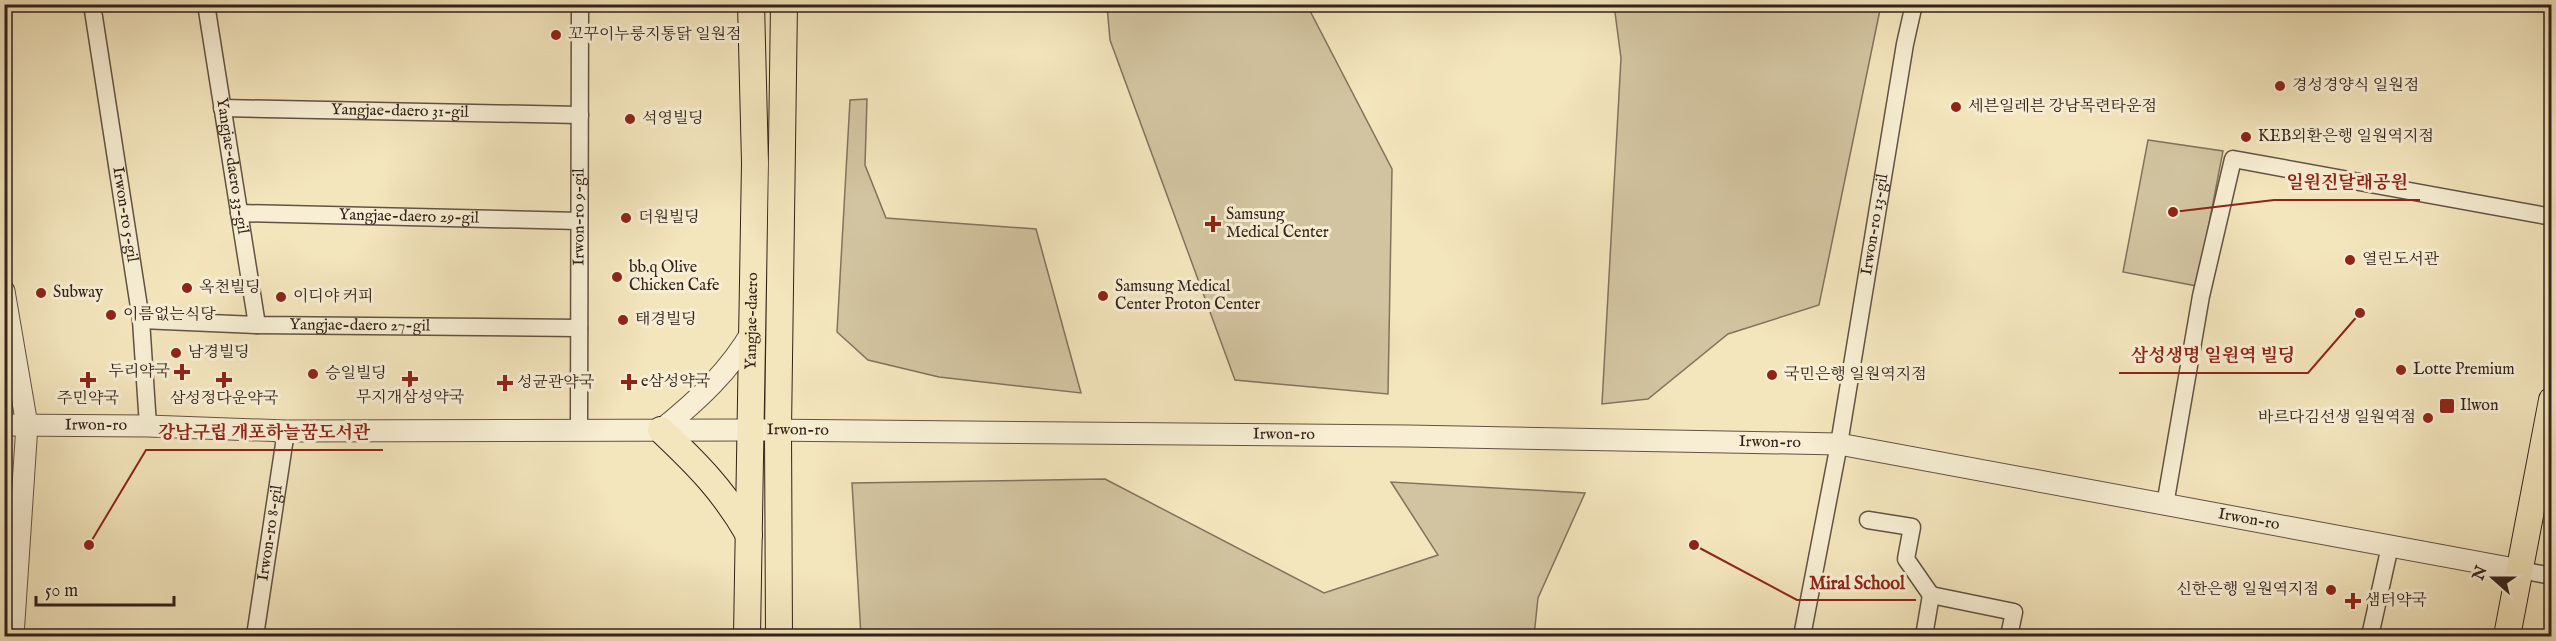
<svg xmlns="http://www.w3.org/2000/svg" width="2556" height="641" font-family="'IM FELL English','Noto Serif KR',serif">
  <rect width="100%" height="100%" fill="#f3e5bc"/>
  <filter id="stains"><feTurbulence type="fractalNoise" baseFrequency=".00333" numOctaves="4"/><feColorMatrix values="0 0 0 0 .2 0 0 0 0 .09 0 0 0 0 .02 0 0 0 .5 -.17"/></filter>
  <radialGradient id="worn" r=".72"><stop offset=".6" stop-color="#630" stop-opacity="0"/><stop offset="1" stop-color="#630" stop-opacity=".3"/></radialGradient>
  <g fill="#d2c4a0" stroke="#82735d" stroke-width="1.5">
    <path d="M 1614,5 L 1881,5 L 1819,305 L 1728,334 L 1648,399 L 1602,404 L 1621,58 Z"/>
    <path d="M 1107,6 L 1310,11 L 1392,169 L 1388,394 L 1235,380 L 1110,40 Z"/>
    <path d="M 867,99 L 865,165 L 886,218 L 1036,229 L 1081,393 L 939,377 L 868,360 L 837,332 L 850,100 Z"/>
    <path d="M 2148,140 L 2223,151 L 2197,286 L 2123,272 Z"/>
    <path d="M 1105,479 L 1324,593 L 1438,555 L 1391,482 L 1585,493 L 1538,598 L 1534,636 L 861,636 L 852,483 Z"/>
  </g>
  <g fill="none" stroke-linecap="round" stroke-linejoin="round">
    <defs>
      <g id="minor">
        <path id="s1" d="M 92,4 L 141,320 L 148,426"/>
        <path id="s2" d="M 206,4 L 257,325"/>
        <path id="s3" d="M 222,108 L 580,115"/>
        <path id="s4" d="M 239,213 L 579,221"/>
        <path id="s5" d="M 141,320 L 257,325 L 579,328"/>
        <path id="s6" d="M 579,430 L 580,4"/>
        <path d="M 2165,505 L 2201,296 L 2233,159 L 2552,217"/>
        <path d="M 1868,520 L 1912,527 L 1906,559 L 1931,595"/>
        <path d="M 2520,570 L 2552,576"/>
        <path id="s7" d="M 255,636 L 286,431"/>
        <path id="s8" d="M 1802,636 L 1839,444 L 1905,44 L 1914,4"/>
        <path d="M 1924,636 L 1931,595 L 2014,612 L 2009,636"/>
        <path d="M 2370,636 L 2390,546"/>
      </g>
      <g id="tertiary">
        <path d="M 4,291 L 27,425 L 13,636"/>
        <path id="s9" d="M 4,425 L 148,426 L 286,431 L 751,430 L 1408,436 L 1839,444 L 2520,570"/>
        <path d="M 661,430 C 697,401 730,371 753,330"/>
      </g>
      <g id="primary">
        <path d="M 661,430 C 697,464 724,491 749,535"/>
        <path id="s10" d="M 747,636 L 755,163 L 751,4"/>
        <path d="M 779,636 L 778,430 L 784,4"/>
        <path d="M 2507,636 L 2552,400"/>
      </g>
    </defs>
    <use href="#minor" stroke="#625342" stroke-width="19"/>
    <use href="#tertiary" stroke="#625342" stroke-width="23"/>
    <use href="#primary" stroke="#32221a" stroke-width="28"/>
    <use href="#minor" stroke="#f7eed3" stroke-width="16"/>
    <use href="#tertiary" stroke="#f7eed3" stroke-width="21"/>
    <use href="#primary" stroke="#f3e5bc" stroke-width="26"/>
  </g>
  <g fill="#8f2418" stroke="#f7eed3" stroke-width="2">
    <circle cx="556" cy="35" r="6"/>
    <circle cx="2280" cy="86" r="6"/>
    <circle cx="1956" cy="107" r="6"/>
    <circle cx="630" cy="119" r="6"/>
    <circle cx="2246" cy="137" r="6"/>
    <circle cx="626" cy="218" r="6"/>
    <path d="M1210 215h6v6h6v6h-6v6h-6v-6h-6v-6h6z"/>
    <circle cx="2350" cy="260" r="6"/>
    <circle cx="617" cy="277" r="6"/>
    <circle cx="187" cy="288" r="6"/>
    <circle cx="41" cy="293" r="6"/>
    <circle cx="1103" cy="296" r="6"/>
    <circle cx="281" cy="297" r="6"/>
    <circle cx="111" cy="315" r="6"/>
    <circle cx="623" cy="320" r="6"/>
    <circle cx="176" cy="353" r="6"/>
    <circle cx="2401" cy="370" r="6"/>
    <path d="M179 363h6v6h6v6h-6v6h-6v-6h-6v-6h6z"/>
    <circle cx="313" cy="374" r="6"/>
    <circle cx="1772" cy="375" r="6"/>
    <path d="M407 370h6v6h6v6h-6v6h-6v-6h-6v-6h6z"/>
    <path d="M85 371h6v6h6v6h-6v6h-6v-6h-6v-6h6z"/>
    <path d="M221 371h6v6h6v6h-6v6h-6v-6h-6v-6h6z"/>
    <path d="M626 373h6v6h6v6h-6v6h-6v-6h-6v-6h6z"/>
    <path d="M502 374h6v6h6v6h-6v6h-6v-6h-6v-6h6z"/>
    <rect x="2439" y="398" width="16" height="16" rx="3"/>
    <circle cx="2428" cy="418" r="6"/>
    <circle cx="2331" cy="590" r="6"/>
    <path d="M2350 592h6v6h6v6h-6v6h-6v-6h-6v-6h6z"/>
  </g>
  <g text-anchor="middle" dominant-baseline="central" stroke-width="6" stroke-linejoin="round" paint-order="stroke">
    <g font-size="16" fill="#32221a" stroke="#f7eed3" text-anchor="start">
      <text x="568" y="35">꼬꾸이누룽지통닭 일원점</text>
      <text x="2292" y="86">경성경양식 일원점</text>
      <text x="1968" y="107">세븐일레븐 강남목련타운점</text>
      <text x="642" y="119">석영빌딩</text>
      <text x="2258" y="137">KEB외환은행 일원역지점</text>
      <text x="1226" y="215">Samsung<tspan x="1226" dy="18">Medical Center</tspan></text>
      <text x="638" y="218">더원빌딩</text>
      <text x="2362" y="260">열린도서관</text>
      <text x="629" y="268">bb.q Olive<tspan x="629" dy="18">Chicken Cafe</tspan></text>
      <text x="1115" y="287">Samsung Medical<tspan x="1115" dy="18">Center Proton Center</tspan></text>
      <text x="199" y="288">옥천빌딩</text>
      <text x="53" y="293">Subway</text>
      <text x="293" y="297">이디야 커피</text>
      <text x="123" y="315">이름없는식당</text>
      <text x="635" y="320">태경빌딩</text>
      <text x="188" y="353">남경빌딩</text>
      <text x="2413" y="370">Lotte Premium</text>
      <text x="170" y="372" text-anchor="end">두리약국</text>
      <text x="325" y="374">승일빌딩</text>
      <text x="1784" y="375">국민은행 일원역지점</text>
      <text x="641" y="382">e삼성약국</text>
      <text x="517" y="383">성균관약국</text>
      <text x="410" y="398" text-anchor="middle">무지개삼성약국</text>
      <text x="88" y="399" text-anchor="middle">주민약국</text>
      <text x="224" y="399" text-anchor="middle">삼성정다운약국</text>
      <text x="2460" y="406">Ilwon</text>
      <text x="2416" y="418" text-anchor="end">바르다김선생 일원역점</text>
      <text x="2319" y="590" text-anchor="end">신한은행 일원역지점</text>
      <text x="2365" y="601">샘터약국</text>
    </g>
    <g font-size="16" fill="#32221a" stroke="#f7eed3">
      <text stroke="none"><textPath href="#s3" startOffset="178">Yangjae-daero 31-gil</textPath></text>
      <text stroke="none"><textPath href="#s2" startOffset="164">Yangjae-daero 33-gil</textPath></text>
      <text stroke="none"><textPath href="#s1" startOffset="213">Irwon-ro 5-gil</textPath></text>
      <text stroke="none"><textPath href="#s4" startOffset="170">Yangjae-daero 29-gil</textPath></text>
      <text stroke="none"><textPath href="#s6" startOffset="213">Irwon-ro 9-gil</textPath></text>
      <text stroke="none"><textPath href="#s8" startOffset="418">Irwon-ro 13-gil</textPath></text>
      <text stroke="none"><textPath href="#s10" startOffset="315">Yangjae-daero</textPath></text>
      <text stroke="none"><textPath href="#s5" startOffset="219">Yangjae-daero 27-gil</textPath></text>
      <text stroke="none"><textPath href="#s9" startOffset="92">Irwon-ro</textPath></text>
      <text stroke="none"><textPath href="#s9" startOffset="794">Irwon-ro</textPath></text>
      <text stroke="none"><textPath href="#s9" startOffset="1280">Irwon-ro</textPath></text>
      <text stroke="none"><textPath href="#s9" startOffset="1766">Irwon-ro</textPath></text>
      <text stroke="none"><textPath href="#s9" startOffset="2252">Irwon-ro</textPath></text>
      <text stroke="none"><textPath href="#s7" startOffset="104">Irwon-ro 8-gil</textPath></text>
    </g>
  </g>
  <path fill="none" stroke="#8f2418" stroke-width="2" d="M2173 212L2274 200H2420M2360 313L2308 373H2119M89 545L146 450H383M1694 545L1797 600H1916"/>
  <g fill="#8f2418" stroke="#f7eed3" stroke-width="2">
    <circle cx="2173" cy="212" r="6"/>
    <circle cx="2360" cy="313" r="6"/>
    <circle cx="89" cy="545" r="6"/>
    <circle cx="1694" cy="545" r="6"/>
  </g>
  <g font-size="18" text-anchor="middle" font-weight="bold" fill="#8f2418" stroke="#f7eed3" stroke-width="6" stroke-linejoin="round" paint-order="stroke">
    <text x="2347" y="188">일원진달래공원</text>
    <text x="2213" y="361">삼성생명 일원역 빌딩</text>
    <text x="264" y="438">강남구립 개포하늘꿈도서관</text>
    <text x="1857" y="589">Miral School</text>
  </g>
  <rect width="2556" height="641" fill="none" stroke="#f3e5bc" stroke-width="24"/>
  <rect x="6" y="6" width="2544" height="629" fill="none" stroke="#32221a" stroke-width="3"/>
  <rect x="12" y="12" width="2532" height="617" fill="none" stroke="#32221a" stroke-width="1.5"/>
  <g transform="translate(2493 578) rotate(291)" stroke="#f7eed3" stroke-width="4.5" paint-order="stroke">
  <path d="M0-4.5L10 22L0 15L-10 22Z" fill="#32221a"/>
  <text y="-9" font-size="16" font-weight="bold" text-anchor="middle" fill="#32221a">N</text>
  </g>
  <path d="M36 596v9h138v-9" fill="none" stroke="#32221a" stroke-width="3"/>
  <text x="45" y="596" font-size="18" fill="#32221a" stroke="#f7eed3" stroke-width="4.5" paint-order="stroke">50 m</text>
  <rect width="100%" height="100%" filter="url(#stains)"/>
  <rect width="100%" height="100%" fill="url(#worn)"/>
</svg>
